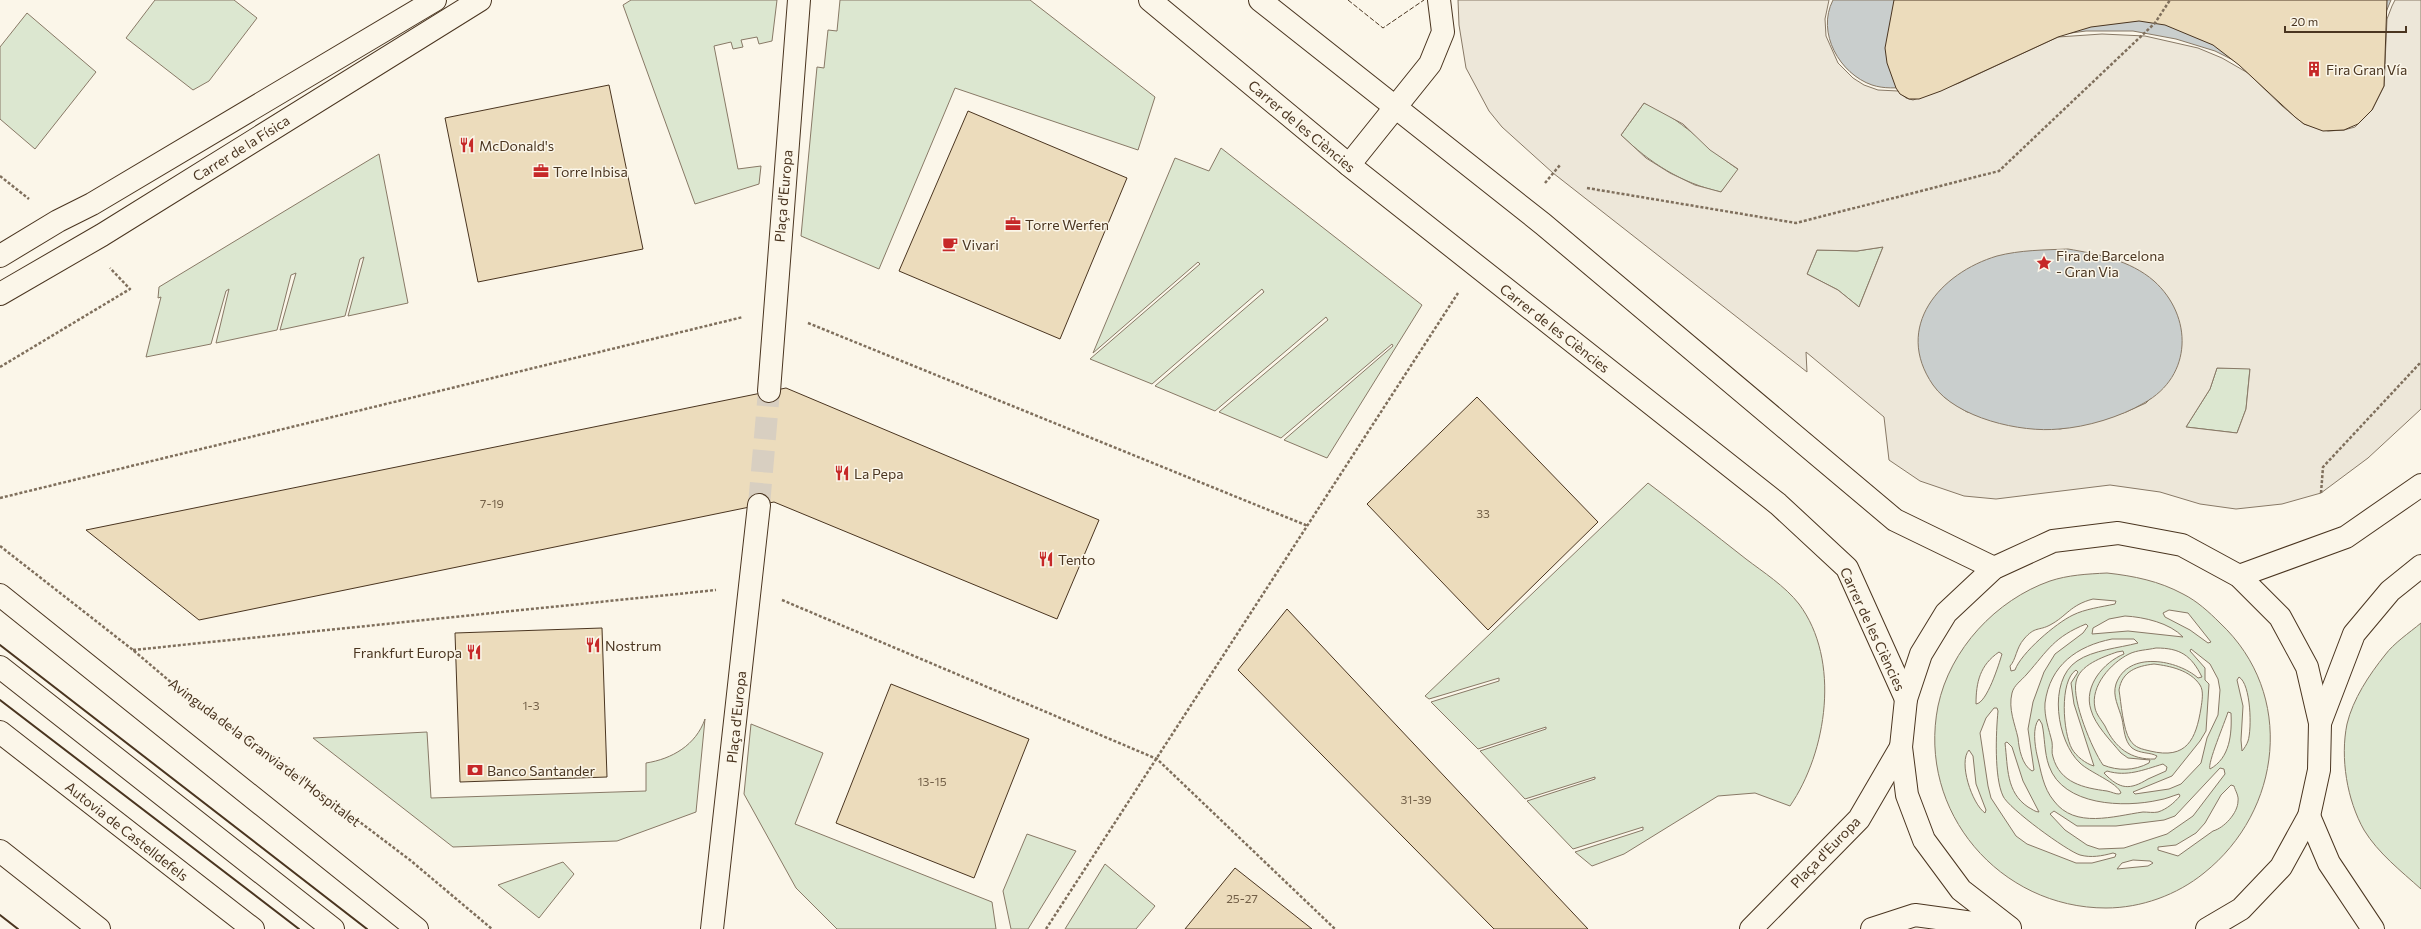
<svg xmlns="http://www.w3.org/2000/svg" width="2421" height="929" font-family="Commissioner,sans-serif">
  <rect width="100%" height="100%" fill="#fbf6e9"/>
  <g fill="#dce7d0" stroke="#887966" fill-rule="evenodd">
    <path d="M 155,0 L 234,0 L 257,18 L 209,81 L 193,90 L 126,38 Z"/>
    <path d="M 631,0 L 777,0 L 772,41 L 759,44 L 757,37 L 741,40 L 743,47 L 733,49 L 731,42 L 714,46 L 738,169 L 761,166 L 759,184 L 695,204 L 623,5 Z"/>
    <path d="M 840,0 L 1030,0 L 1155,97 L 1138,150 L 955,88 L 879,269 L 801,236 L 817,67 L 824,68 L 828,30 L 837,31 Z"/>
    <path d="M 27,13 L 96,72 L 35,149 L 0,119 L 0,47 Z"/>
    <path d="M 1644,103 C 1681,117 1706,148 1739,170 L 1721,192 C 1681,183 1650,163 1621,135 Z"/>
    <path d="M 1221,148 L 1422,305 L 1327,458 L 1284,440 L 1393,346 L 1392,344 L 1281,438 L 1219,412 L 1328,320 L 1326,317 L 1215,411 L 1155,386 L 1264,292 L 1262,289 L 1152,384 L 1090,359 L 1200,264 L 1198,262 L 1093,353 L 1175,158 L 1209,171 Z"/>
    <path d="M 379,154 L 408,303 L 348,316 L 364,257 L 360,259 L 345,316 L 280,330 L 296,273 L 291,275 L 277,330 L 216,343 L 229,289 L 226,291 L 211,344 L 146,357 L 161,297 L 158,298 L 159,287 Z"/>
    <path d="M 1883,247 L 1859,307 L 1838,290 L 1807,274 L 1817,250 L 1857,251 Z"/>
    <path d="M 2217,368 L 2250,368 L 2246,409 L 2237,433 L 2186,427 L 2210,389 Z"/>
    <path d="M 1648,483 C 1681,508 1713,533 1746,559 C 1763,572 1785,586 1799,604 C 1841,660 1827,752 1790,806 L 1755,793 L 1718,796 L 1624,854 L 1592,866 L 1575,852 L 1643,830 L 1643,827 L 1573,849 L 1527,801 L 1595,779 L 1595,777 L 1525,799 L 1480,751 L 1546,729 L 1546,727 L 1478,749 L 1431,702 L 1499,681 L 1499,678 L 1429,699 L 1425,696 Z"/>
    <path d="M 2107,573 C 2134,576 2159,581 2183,594 C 2197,601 2209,612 2220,623 C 2296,694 2282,811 2204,873 C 2177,895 2141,908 2106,908 C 2000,908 1917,812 1938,706 C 1950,649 1996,600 2050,581 C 2068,575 2087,574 2107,573 ZM 2093,599 L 2116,601 L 2115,604 C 2101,607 2085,609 2073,615 C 2056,623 2021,653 2015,670 L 2011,671 L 2010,666 C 2016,660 2016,648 2024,639 C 2035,626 2039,631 2050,625 C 2067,616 2070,605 2093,599 ZM 2169,610 L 2188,613 L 2211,642 L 2208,643 L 2190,630 L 2165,617 L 2163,613 ZM 2125,616 C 2144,617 2170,623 2183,637 L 2128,631 L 2092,634 L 2093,628 L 2109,619 ZM 2086,624 L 2088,626 L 2083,633 L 2055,654 L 2044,672 L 2033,702 L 2028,729 L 2034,770 L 2032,771 C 2022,765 2019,749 2018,738 C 2015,724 2008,709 2012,693 C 2014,685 2021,681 2027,674 C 2048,650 2054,637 2086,624 ZM 2112,639 L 2134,639 L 2138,643 C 2119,648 2093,650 2077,661 C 2047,681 2057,742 2080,763 C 2089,772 2118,783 2121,793 L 2119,794 C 2115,794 2112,792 2107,791 C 2084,788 2060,783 2053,757 C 2051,752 2053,747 2052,742 C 2049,729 2044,717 2045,703 C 2050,665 2077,646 2112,639 ZM 2156,648 C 2180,648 2191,655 2202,677 L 2198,678 C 2178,660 2128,650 2116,684 C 2112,696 2119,707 2122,719 C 2124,728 2124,741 2132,748 C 2140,754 2150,752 2157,756 L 2155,759 C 2131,760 2115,748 2105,726 C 2102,721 2096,714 2095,708 C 2090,686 2111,663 2129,654 C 2137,650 2147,650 2156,648 ZM 2191,649 L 2210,664 L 2218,679 L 2220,690 L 2218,715 L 2207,738 L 2201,763 L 2181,784 L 2169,789 L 2135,794 L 2133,792 L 2172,776 L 2200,741 L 2206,731 L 2209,684 L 2205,680 L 2205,668 L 2190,651 ZM 1999,652 L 2002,654 C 1999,664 1987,703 1976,704 C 1976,682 1980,665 1999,652 ZM 2117,652 L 2123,651 L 2124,654 C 2104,662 2083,686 2091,710 C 2095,725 2111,741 2121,753 L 2128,758 L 2150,760 L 2149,763 C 2134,771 2118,771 2103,765 C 2092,749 2072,701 2076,682 C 2079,665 2103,657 2117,652 ZM 2154,664 C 2170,666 2190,670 2200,685 C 2204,691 2202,701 2201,708 C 2196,739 2187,760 2150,751 C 2142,749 2135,748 2130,740 C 2123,730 2121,702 2119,690 C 2122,671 2137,666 2154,664 ZM 2076,670 L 2078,672 L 2071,683 L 2074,704 L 2094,766 C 2086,764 2076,756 2072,749 C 2063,733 2059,681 2076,670 ZM 2239,677 C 2251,684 2252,729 2248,741 C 2247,744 2244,749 2242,751 L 2241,740 L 2243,706 L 2237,680 ZM 1994,708 L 1997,708 L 1998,711 C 1996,732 1994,777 2003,796 C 2008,808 2067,851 2080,855 C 2091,858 2102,856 2113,853 L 2116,854 L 2115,857 L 2092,863 L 2076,863 L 2027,844 L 2016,836 L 1991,798 L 1988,786 L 1980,733 L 1986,718 ZM 2228,712 L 2231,713 C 2232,734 2230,758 2210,769 C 2207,764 2225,722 2228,712 ZM 2039,719 L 2042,724 C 2045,737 2044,752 2049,766 C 2063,806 2124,808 2159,800 C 2166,799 2172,796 2179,794 L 2180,796 C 2174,803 2167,809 2158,812 C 2153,813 2148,812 2143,812 C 2114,816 2075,829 2054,801 C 2043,788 2041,771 2037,755 C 2035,746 2032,727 2039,719 ZM 2007,742 L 2012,747 L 2023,781 L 2039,812 C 2035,812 2032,809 2028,807 C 2006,792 2008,768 2005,743 ZM 1969,750 L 1973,756 L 1976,784 L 1986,810 L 1985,813 C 1972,804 1958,762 1969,750 ZM 2163,764 L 2167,767 L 2166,771 C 2160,774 2154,776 2148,779 C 2130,790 2120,790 2104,773 L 2107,771 C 2127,777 2143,770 2163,764 ZM 2220,768 L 2224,769 L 2225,774 L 2193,816 L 2167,834 L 2124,848 L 2099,849 L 2087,845 L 2065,830 L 2050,814 L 2054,811 L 2077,826 L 2116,826 L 2164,820 L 2175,816 ZM 2231,785 L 2234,786 C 2235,790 2239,796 2238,801 C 2238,813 2224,828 2213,831 L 2178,856 L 2158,850 L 2158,847 L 2176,845 L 2196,833 L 2205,823 L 2221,795 ZM 2133,860 L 2150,861 L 2153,863 L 2148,866 L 2117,869 L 2122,863 Z"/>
    <path d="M 2421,623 L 2421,889 C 2401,871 2378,853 2364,830 C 2347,800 2340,758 2347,724 C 2353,699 2369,675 2385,655 C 2394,643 2409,633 2421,623 Z"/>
    <path d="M 705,719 L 696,812 L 617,841 L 453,847 L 313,738 L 427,732 L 431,798 L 646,791 L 646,763 C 672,759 696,745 705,719 Z"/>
    <path d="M 751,724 L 823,753 L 795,824 L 992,902 L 996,929 L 837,929 L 796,888 L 744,794 Z"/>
    <path d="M 1027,834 L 1076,851 L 1028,929 L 1011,929 L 1003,891 Z"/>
    <path d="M 563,862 L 574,874 L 539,918 L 498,885 Z"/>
    <path d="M 1105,864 L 1155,906 L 1136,929 L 1065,929 Z"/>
  </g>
  <path fill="#ede7d9" stroke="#887966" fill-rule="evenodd" d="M 1458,0 L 1829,0 L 1825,19 L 1826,36 L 1838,63 L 1853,78 L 1864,85 L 1878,90 L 1898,91 L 1906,98 L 1913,100 L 1959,83 L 2058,37 L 2102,34 L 2145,36 L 2198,48 L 2222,58 L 2248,73 L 2282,106 L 2304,124 L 2328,131 L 2344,130 L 2355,127 L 2372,110 L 2384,86 L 2387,19 L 2392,6 L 2395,0 L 2421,0 L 2421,409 L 2368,458 L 2321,493 L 2282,504 L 2236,509 L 2200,504 L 2160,492 L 2110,485 L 1996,499 L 1964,496 L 1920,481 L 1889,460 L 1884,417 L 1806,352 L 1807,372 L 1553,173 L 1502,127 L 1489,111 L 1466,68 L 1459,25 ZM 1644,103 L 1683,124 L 1710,150 L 1738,169 L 1721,192 L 1695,185 L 1670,173 L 1646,158 L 1621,135 ZM 1883,247 L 1859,307 L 1838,290 L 1807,274 L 1817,250 L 1857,251 ZM 2217,368 L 2250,369 L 2246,409 L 2237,433 L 2186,427 L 2210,389 ZM 2170,379 L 2146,403 L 2126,412 L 2102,420 L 2060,429 L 1967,412 L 1944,397 L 1933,384 Z"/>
  <g fill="#c9cecd" stroke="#887966">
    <path d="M 1833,0 L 2391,0 L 2384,17 L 2247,67 L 2215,51 L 2176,39 L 2133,31 L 2086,31 L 2056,35 L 1909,87 C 1897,88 1884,89 1872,85 C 1840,74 1816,33 1833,0 Z"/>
    <path d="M 2068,249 C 2097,254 2130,260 2154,281 C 2193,316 2193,376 2144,403 C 2120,417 2087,427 2059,429 C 2021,433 1956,418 1933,385 C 1893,327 1940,273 1997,256 C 2020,250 2044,250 2068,249 Z"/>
  </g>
  <g fill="#ecdcbc" stroke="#4a3520">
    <path d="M 1894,0 L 2387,0 L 2384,86 L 2372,110 L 2358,124 L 2344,130 L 2323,131 L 2304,124 L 2295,117 L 2239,65 L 2213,45 L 2165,25 L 2139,21 L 2091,27 L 2058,37 L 1941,91 L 1919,99 L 1909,99 L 1900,94 L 1896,88 L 1887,63 L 1885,48 Z"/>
    <path d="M 609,85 L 643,249 L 478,282 L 445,118 Z"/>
    <path d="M 968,111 L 1127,178 L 1060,339 L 899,271 Z"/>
    <path d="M 786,388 L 1099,520 L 1057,619 L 774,502 L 199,620 L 86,530 Z"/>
    <path d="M 1477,397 L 1598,522 L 1488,630 L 1367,504 Z"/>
    <path d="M 1287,609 L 1588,929 L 1494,929 L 1238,670 Z"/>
    <path d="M 602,628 L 607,777 L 460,782 L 455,633 Z"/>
    <path d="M 891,684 L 1029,739 L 974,878 L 836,823 Z"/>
    <path d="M 1235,868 L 1312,929 L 1185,929 Z"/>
  </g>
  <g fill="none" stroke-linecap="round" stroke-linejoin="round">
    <path stroke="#d8cfc1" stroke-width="22" stroke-dasharray="22 11" stroke-linecap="butt" d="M 759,505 L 769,391"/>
    <defs>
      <g id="minor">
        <path d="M 1150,0 L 1349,165 L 1778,504 L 1847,568 L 1906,699"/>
        <path d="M 1260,0 L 1543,224 L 1895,520 L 1994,568"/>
        <path d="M 1349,165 L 1430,64 L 1443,32 L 1439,0"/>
        <path d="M 0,256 L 58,221 L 92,204 L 435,0"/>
        <path d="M 0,294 L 102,235 L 480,0"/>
        <path d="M 769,391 L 799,0"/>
        <path d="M 2239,576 L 2346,537 L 2421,485"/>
        <path d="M 2320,723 L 2354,634 L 2390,591 L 2421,566"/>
        <path d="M 2309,816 L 2329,863 L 2373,929"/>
        <path d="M 2010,928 L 1961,890 L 1924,840 L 1907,795 L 1901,747 L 1906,699 L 1921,654 L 1946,613 L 1994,568 L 2053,541 L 2118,533 L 2182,545 L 2239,576 L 2280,617 L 2307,667 L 2320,723 L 2319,770 L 2309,816 L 2281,867 L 2241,909 L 2207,929"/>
        <path d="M 712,929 L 759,505"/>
        <path d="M 1751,929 L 1859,819 L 1901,747"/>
        <path d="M 1872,929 L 1915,915 L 2009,928"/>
      </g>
      <path id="major" d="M 0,595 L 417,929"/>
      <g id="highway">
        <path d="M 0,667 L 333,929"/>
        <path d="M 0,732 L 253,929"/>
        <path d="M 0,851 L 99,929"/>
      </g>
    </defs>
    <use href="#minor" stroke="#4a3520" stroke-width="24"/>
    <use href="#major" stroke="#4a3520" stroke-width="24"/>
    <use href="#highway" stroke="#4a3520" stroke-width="24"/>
    <g stroke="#7f6f5c" stroke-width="2.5" stroke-dasharray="3 2" stroke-linecap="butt">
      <path d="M 0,176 L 29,199"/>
      <path d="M 1545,183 L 1560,165"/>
      <path d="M 1587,188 L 1796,223 L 1999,171 L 2155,23 L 2170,0"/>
      <path d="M 808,323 L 1308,526"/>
      <path d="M 0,367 L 130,289 L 110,268"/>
      <path d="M 2321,493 L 2323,467 L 2421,362"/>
      <path d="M 0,498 L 743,317"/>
      <path d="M 0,546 L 133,650 L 206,712 L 255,743 L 410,860 L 492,929"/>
      <path d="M 782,600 L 1157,759 L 1335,929"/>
      <path d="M 133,650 L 716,590"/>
      <path d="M 1046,929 L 1458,293"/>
    </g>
    <use href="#minor" stroke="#fbf6e9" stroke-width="22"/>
    <use href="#major" stroke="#fbf6e9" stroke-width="22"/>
    <use href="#highway" stroke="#fbf6e9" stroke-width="22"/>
    <path stroke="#4a3520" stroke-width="1" stroke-dasharray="5 2" stroke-linecap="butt" d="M 1348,0 L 1383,28 L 1424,0"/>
    <g stroke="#4a3520" stroke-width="2">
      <path d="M 0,645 L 367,929"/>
      <path d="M 0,700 L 299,929"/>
      <path d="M 0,915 L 18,929"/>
    </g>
  </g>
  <defs>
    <symbol id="building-bare" viewBox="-9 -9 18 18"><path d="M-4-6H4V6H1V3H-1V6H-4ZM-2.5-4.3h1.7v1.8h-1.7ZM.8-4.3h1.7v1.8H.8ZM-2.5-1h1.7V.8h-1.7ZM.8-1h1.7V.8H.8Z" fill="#c62828" stroke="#fbf6e9" stroke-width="2.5" paint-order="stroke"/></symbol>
    <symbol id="restaurant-bare" viewBox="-9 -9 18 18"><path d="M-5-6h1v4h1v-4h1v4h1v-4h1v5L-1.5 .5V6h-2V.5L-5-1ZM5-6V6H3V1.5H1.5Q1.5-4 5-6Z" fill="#c62828" stroke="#fbf6e9" stroke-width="2.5" paint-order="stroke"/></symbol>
    <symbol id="office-bare" viewBox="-9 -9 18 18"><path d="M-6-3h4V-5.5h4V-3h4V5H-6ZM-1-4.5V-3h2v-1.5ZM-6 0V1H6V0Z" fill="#c62828" stroke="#fbf6e9" stroke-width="2.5" paint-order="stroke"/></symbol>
    <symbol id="cafe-bare" viewBox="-9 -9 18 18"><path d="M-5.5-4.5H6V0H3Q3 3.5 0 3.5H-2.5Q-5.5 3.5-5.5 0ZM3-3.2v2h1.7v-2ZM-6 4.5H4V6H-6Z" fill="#c62828" stroke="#fbf6e9" stroke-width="2.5" paint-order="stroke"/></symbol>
    <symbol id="sight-bare" viewBox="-9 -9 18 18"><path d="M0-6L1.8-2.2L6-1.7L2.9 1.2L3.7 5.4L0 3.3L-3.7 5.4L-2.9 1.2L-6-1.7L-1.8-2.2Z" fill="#c62828" stroke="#fbf6e9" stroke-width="2.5" paint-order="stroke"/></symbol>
    <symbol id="bank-bare" viewBox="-9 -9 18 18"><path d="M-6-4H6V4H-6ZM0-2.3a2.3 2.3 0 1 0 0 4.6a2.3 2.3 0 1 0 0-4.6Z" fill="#c62828" stroke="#fbf6e9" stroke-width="2.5" paint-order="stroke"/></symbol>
  </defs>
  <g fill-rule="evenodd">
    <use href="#building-bare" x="2303" y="58" width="22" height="22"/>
    <use href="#restaurant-bare" x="456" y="134" width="22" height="22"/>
    <use href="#office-bare" x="530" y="160" width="22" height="22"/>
    <use href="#office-bare" x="1002" y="213" width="22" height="22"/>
    <use href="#cafe-bare" x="939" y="233" width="22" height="22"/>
    <use href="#sight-bare" x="2033" y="252" width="22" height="22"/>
    <use href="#restaurant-bare" x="831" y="462" width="22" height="22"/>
    <use href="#restaurant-bare" x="1035" y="548" width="22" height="22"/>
    <use href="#restaurant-bare" x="582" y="634" width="22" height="22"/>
    <use href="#restaurant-bare" x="463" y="641" width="22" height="22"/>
    <use href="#bank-bare" x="464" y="759" width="22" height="22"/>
  </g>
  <g text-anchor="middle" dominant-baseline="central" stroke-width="3" stroke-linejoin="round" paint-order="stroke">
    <g font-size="12" fill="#725f47">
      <text x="492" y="503">7-19</text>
      <text x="1483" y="513">33</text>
      <text x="531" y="705">1-3</text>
      <text x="932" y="781">13-15</text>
      <text x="1416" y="799">31-39</text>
      <text x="1242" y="898">25-27</text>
    </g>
    <g font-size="14" fill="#4a3520" stroke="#fbf6e9" text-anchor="start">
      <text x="2326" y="69">Fira Gran Vía</text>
      <text x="479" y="145">McDonald's</text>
      <text x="553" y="171">Torre Inbisa</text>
      <text x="1025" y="224">Torre Werfen</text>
      <text x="962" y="244">Vivari</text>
      <text x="2056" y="255">Fira de Barcelona<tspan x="2056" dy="16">- Gran Via</tspan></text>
      <text x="854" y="473">La Pepa</text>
      <text x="1058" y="559">Tento</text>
      <text x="605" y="645">Nostrum</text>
      <text x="462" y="652" text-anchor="end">Frankfurt Europa</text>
      <text x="487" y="770">Banco Santander</text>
    </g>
    <g font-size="14" fill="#4a3520" stroke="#fbf6e9">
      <text transform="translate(1302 126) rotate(40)">Carrer de les Ciències</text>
      <text transform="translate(241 148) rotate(-32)">Carrer de la Física</text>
      <text transform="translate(783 196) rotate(-85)">Plaça d'Europa</text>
      <text transform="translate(1555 328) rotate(38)">Carrer de les Ciències</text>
      <text transform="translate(1873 629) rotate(65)">Carrer de les Ciències</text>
      <text transform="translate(736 717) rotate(-84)">Plaça d'Europa</text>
      <text transform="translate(265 752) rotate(37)">Avinguda de la Granvia de l'Hospitalet</text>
      <text transform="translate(127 831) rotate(38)">Autovia de Castelldefels</text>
      <text transform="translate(1825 852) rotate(-46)">Plaça d'Europa</text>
    </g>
  </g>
  <path d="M2285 26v6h121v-6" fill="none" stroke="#4a3520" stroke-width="2"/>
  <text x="2291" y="26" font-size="12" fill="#4a3520" stroke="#fbf6e9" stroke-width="3" paint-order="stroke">20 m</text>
</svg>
